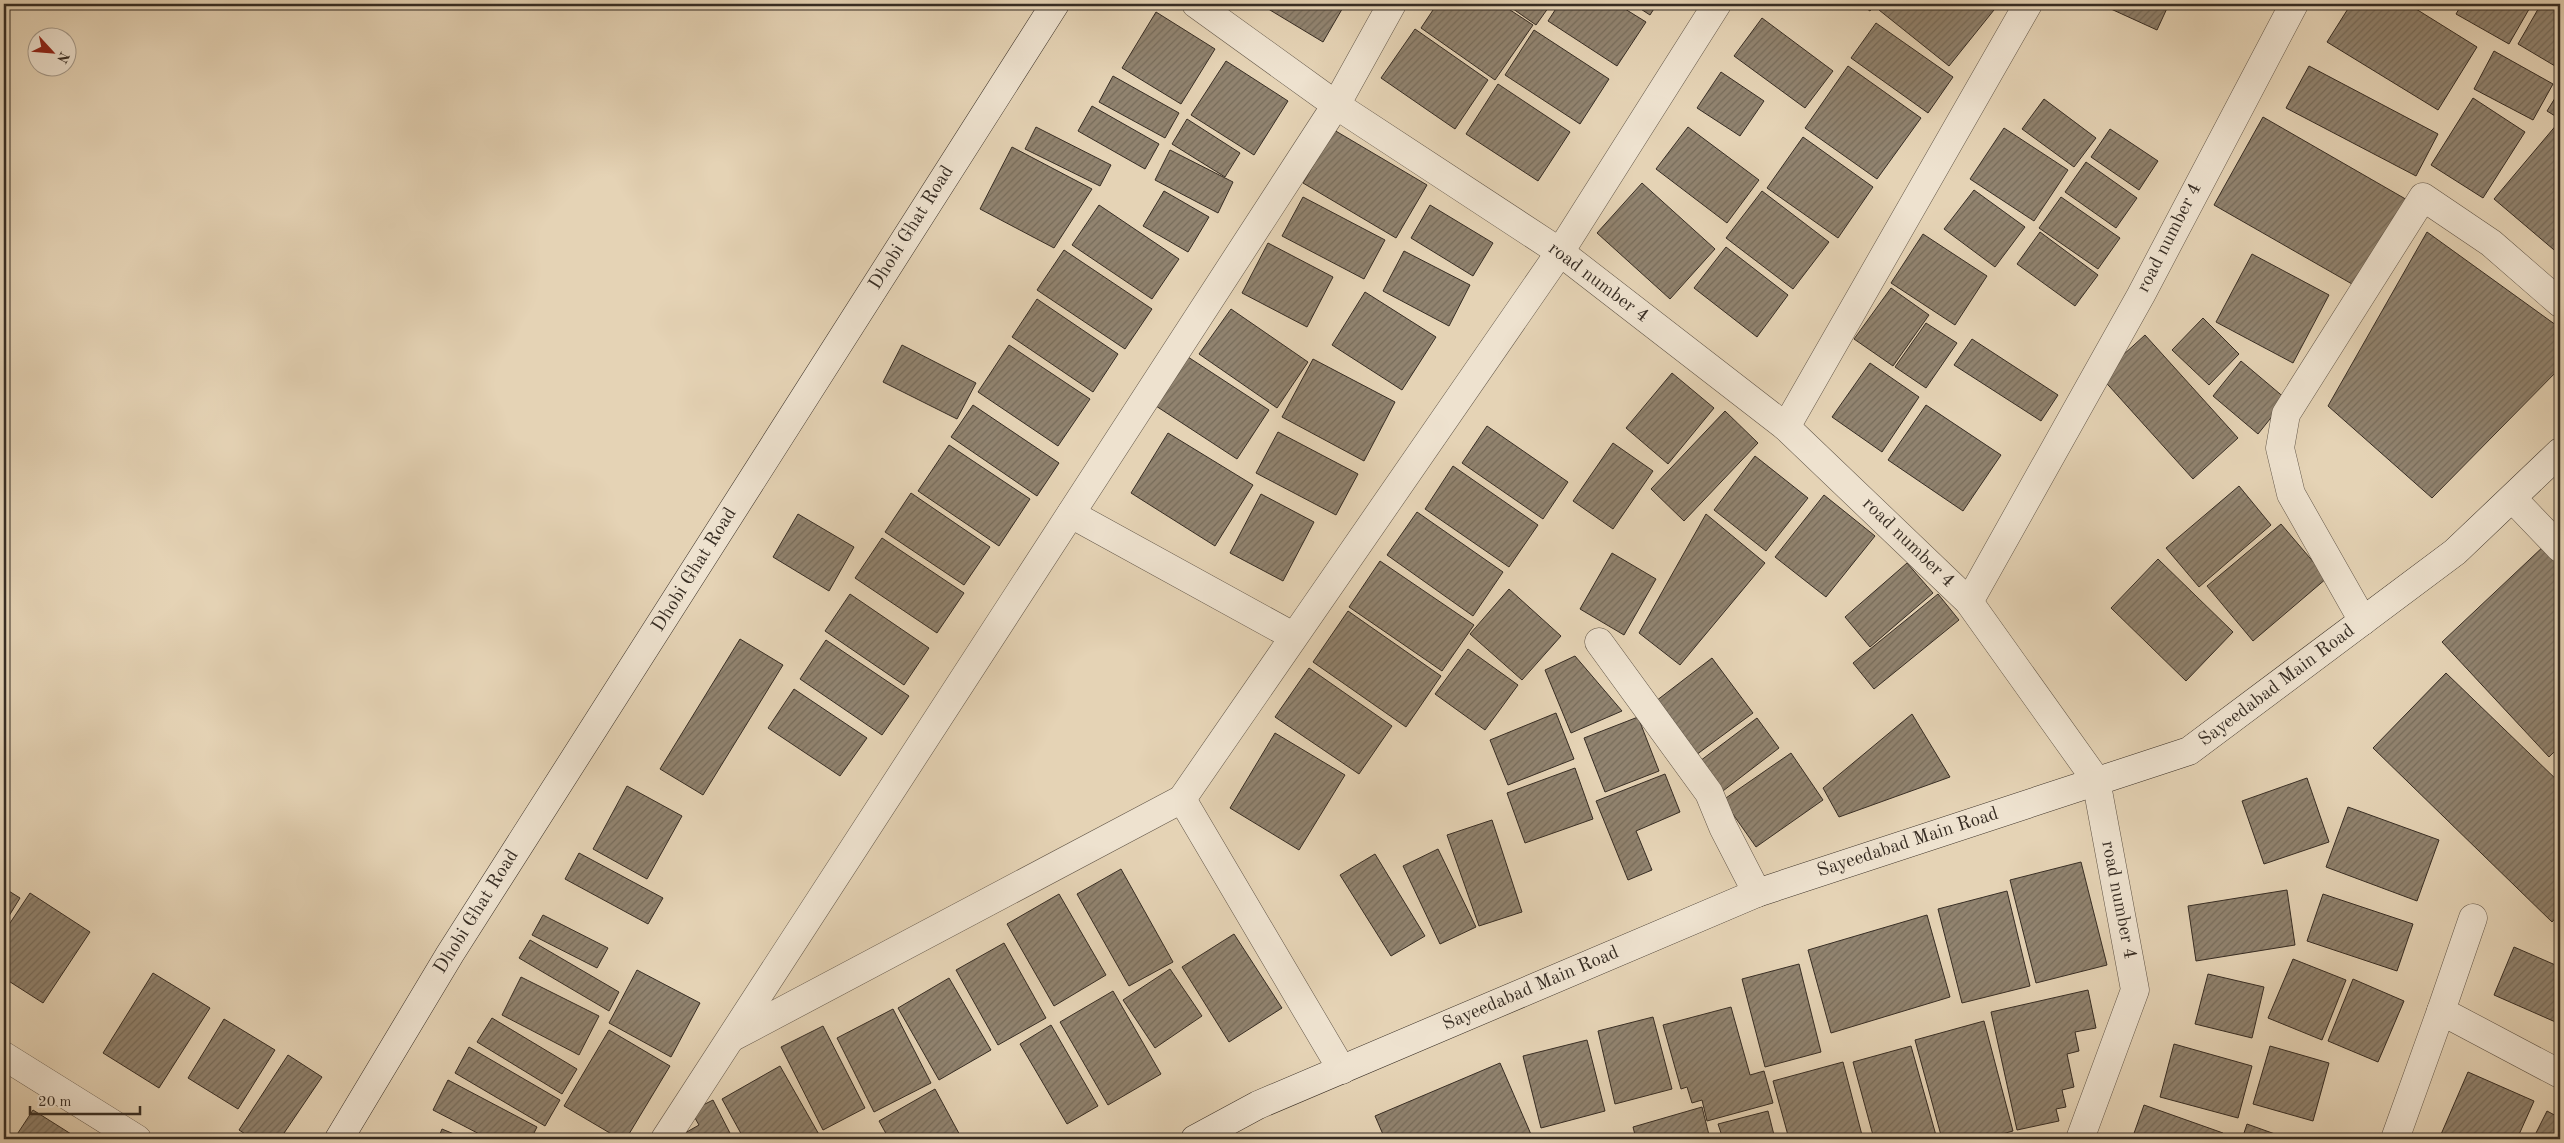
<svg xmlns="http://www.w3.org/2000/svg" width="2564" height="1143" font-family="'Old Standard TT',serif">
  <defs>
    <pattern id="building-hatch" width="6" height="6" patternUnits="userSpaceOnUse" patternTransform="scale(1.25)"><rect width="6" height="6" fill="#91836f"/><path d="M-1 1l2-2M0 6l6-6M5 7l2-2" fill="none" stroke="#776c5b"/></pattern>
  </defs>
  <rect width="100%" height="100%" fill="#e5d3b5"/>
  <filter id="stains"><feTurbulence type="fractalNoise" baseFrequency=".004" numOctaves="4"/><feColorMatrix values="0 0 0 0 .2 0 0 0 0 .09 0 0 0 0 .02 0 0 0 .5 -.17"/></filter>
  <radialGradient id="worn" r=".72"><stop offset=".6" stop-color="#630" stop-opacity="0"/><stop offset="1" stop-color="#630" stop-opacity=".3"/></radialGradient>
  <g fill="url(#building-hatch)" stroke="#372d24">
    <path d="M 1260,4 L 1345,4 L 1323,42 Z"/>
    <path d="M 1437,4 L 1501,4 L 1533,25 L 1495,80 L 1421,28 Z"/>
    <path d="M 1506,4 L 1551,4 L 1536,25 Z"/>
    <path d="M 1559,4 L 1617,4 L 1646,22 L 1617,66 L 1548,21 Z"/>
    <path d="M 1633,4 L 1657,4 L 1650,15 Z"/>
    <path d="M 1860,4 L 1876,4 L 1870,11 Z"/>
    <path d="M 1884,4 L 1996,4 L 1998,5 L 1949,66 L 1879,10 Z"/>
    <path d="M 2100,4 L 2169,4 L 2157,30 Z"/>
    <path d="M 2351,4 L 2408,4 L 2477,47 L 2438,110 L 2327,42 Z"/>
    <path d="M 2462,4 L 2532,4 L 2509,44 L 2456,14 Z"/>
    <path d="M 2541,4 L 2560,4 L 2560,69 L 2518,44 Z"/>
    <path d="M 1156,12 L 1215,49 L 1181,104 L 1122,68 Z"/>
    <path d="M 1762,18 L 1833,71 L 1805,108 L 1734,56 Z"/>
    <path d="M 1876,23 L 1953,77 L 1928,113 L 1851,58 Z"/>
    <path d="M 1415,29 L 1488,80 L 1455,129 L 1381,78 Z"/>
    <path d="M 1534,30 L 1609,79 L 1580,124 L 1505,75 Z"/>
    <path d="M 2494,51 L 2553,84 L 2533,120 L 2474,89 Z"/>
    <path d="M 1226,61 L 1288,101 L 1254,155 L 1191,115 Z"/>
    <path d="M 1848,66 L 1921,118 L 1877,179 L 1805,128 Z"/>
    <path d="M 2309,66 L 2438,134 L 2416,176 L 2286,108 Z"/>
    <path d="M 1721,72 L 1764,101 L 1740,136 L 1697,108 Z"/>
    <path d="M 1113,76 L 1179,113 L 1165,138 L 1099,102 Z"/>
    <path d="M 1498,84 L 1570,132 L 1538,181 L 1466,134 Z"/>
    <path d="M 2560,90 L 2560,119 L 2547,111 Z"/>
    <path d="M 2473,98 L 2525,132 L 2483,198 L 2431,165 Z"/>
    <path d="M 2044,99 L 2096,138 L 2074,167 L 2022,129 Z"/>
    <path d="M 1092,106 L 1159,144 L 1145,169 L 1078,131 Z"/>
    <path d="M 2263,117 L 2409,201 L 2359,288 L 2214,205 Z"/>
    <path d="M 1187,119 L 1240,153 L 1225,177 L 1172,144 Z"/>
    <path d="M 2558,123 L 2560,125 L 2560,255 L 2494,199 Z"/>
    <path d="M 1036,127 L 1111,165 L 1100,186 L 1025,149 Z"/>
    <path d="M 1688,127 L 1759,180 L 1727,223 L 1656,169 Z"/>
    <path d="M 2004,128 L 2068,170 L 2034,221 L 1970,179 Z"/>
    <path d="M 2110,129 L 2158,161 L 2139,190 L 2091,157 Z"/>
    <path d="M 1334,130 L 1427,185 L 1396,238 L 1303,183 Z"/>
    <path d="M 1803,137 L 1873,187 L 1838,238 L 1767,188 Z"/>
    <path d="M 1012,147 L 1092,189 L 1054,248 L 980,209 Z"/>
    <path d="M 1170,150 L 1233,182 L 1218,213 L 1155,180 Z"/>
    <path d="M 2086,162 L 2137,198 L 2116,228 L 2065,192 Z"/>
    <path d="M 1642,183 L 1715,249 L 1670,299 L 1597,233 Z"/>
    <path d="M 1974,190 L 2025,227 L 1995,267 L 1944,229 Z"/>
    <path d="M 1164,191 L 1209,217 L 1188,252 L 1143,226 Z"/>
    <path d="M 1762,191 L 1829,242 L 1793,289 L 1726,238 Z"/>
    <path d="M 1303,197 L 1385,240 L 1364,279 L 1282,236 Z"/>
    <path d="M 2061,197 L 2120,238 L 2098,269 L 2039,228 Z"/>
    <path d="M 1099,205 L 1179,259 L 1152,299 L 1072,245 Z"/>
    <path d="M 1430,205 L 1493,243 L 1473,276 L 1411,238 Z"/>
    <path d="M 2040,232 L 2098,275 L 2075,306 L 2017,264 Z"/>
    <path d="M 2427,232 L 2560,328 L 2560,368 L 2432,498 L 2328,406 Z"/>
    <path d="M 1923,234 L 1987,276 L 1955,325 L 1891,283 Z"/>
    <path d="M 1268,243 L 1333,277 L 1307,327 L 1242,293 Z"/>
    <path d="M 1726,247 L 1788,295 L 1757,337 L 1694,288 Z"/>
    <path d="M 1064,250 L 1152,309 L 1125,349 L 1037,290 Z"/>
    <path d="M 1404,251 L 1470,285 L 1449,326 L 1383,291 Z"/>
    <path d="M 2252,254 L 2329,295 L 2293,363 L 2216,322 Z"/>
    <path d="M 1891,288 L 1929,315 L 1893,366 L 1854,339 Z"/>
    <path d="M 1365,292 L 1436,337 L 1402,390 L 1332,345 Z"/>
    <path d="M 1037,299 L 1118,354 L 1093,392 L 1012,337 Z"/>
    <path d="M 1231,309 L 1308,362 L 1277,408 L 1199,354 Z"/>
    <path d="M 2203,318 L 2239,354 L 2209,385 L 2172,350 Z"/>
    <path d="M 1926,323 L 1957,343 L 1926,388 L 1895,367 Z"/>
    <path d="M 2145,335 L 2238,438 L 2193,479 L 2100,376 Z"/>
    <path d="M 1972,339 L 2058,395 L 2041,421 L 1954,365 Z"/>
    <path d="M 902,345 L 976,383 L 957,419 L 883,382 Z"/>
    <path d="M 1009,345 L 1090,399 L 1058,446 L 978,392 Z"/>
    <path d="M 1188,357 L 1269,410 L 1237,459 L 1156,406 Z"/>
    <path d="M 1313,359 L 1395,402 L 1364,461 L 1282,417 Z"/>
    <path d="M 2241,361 L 2286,399 L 2258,434 L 2213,396 Z"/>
    <path d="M 1870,363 L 1919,397 L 1882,452 L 1832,417 Z"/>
    <path d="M 1672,373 L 1714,408 L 1668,464 L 1626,428 Z"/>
    <path d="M 973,405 L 1059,463 L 1037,496 L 951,437 Z"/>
    <path d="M 1926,405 L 2001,455 L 1963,511 L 1888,460 Z"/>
    <path d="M 1725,411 L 1758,443 L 1684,521 L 1651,489 Z"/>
    <path d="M 1487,426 L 1568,482 L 1543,519 L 1462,463 Z"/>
    <path d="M 1278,432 L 1358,474 L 1336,515 L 1256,473 Z"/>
    <path d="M 1168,433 L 1253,485 L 1215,546 L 1131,493 Z"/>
    <path d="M 1613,443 L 1653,471 L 1613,529 L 1573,501 Z"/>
    <path d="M 949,445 L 1030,499 L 999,546 L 918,491 Z"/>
    <path d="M 1755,456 L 1808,498 L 1766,551 L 1714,510 Z"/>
    <path d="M 1453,466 L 1538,525 L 1509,567 L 1425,509 Z"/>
    <path d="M 2239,486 L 2271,525 L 2199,587 L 2166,548 Z"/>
    <path d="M 911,493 L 990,547 L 964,585 L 885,532 Z"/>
    <path d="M 1261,494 L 1314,522 L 1283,581 L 1230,553 Z"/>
    <path d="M 1824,495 L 1875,536 L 1826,597 L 1775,557 Z"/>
    <path d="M 1417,512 L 1503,572 L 1473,616 L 1387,555 Z"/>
    <path d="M 798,514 L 854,547 L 829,591 L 773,557 Z"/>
    <path d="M 1706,514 L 1765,563 L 1680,665 L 1639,633 Z"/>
    <path d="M 2281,524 L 2327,578 L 2253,641 L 2207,586 Z"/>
    <path d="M 882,538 L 964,593 L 937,633 L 855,578 Z"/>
    <path d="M 2546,544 L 2560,559 L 2560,746 L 2549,757 L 2442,642 Z"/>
    <path d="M 1612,553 L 1656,579 L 1624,635 L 1580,609 Z"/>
    <path d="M 2158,559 L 2233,632 L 2186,681 L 2111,608 Z"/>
    <path d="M 1380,561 L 1474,625 L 1442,671 L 1349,607 Z"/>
    <path d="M 1907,563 L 1933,593 L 1870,647 L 1845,617 Z"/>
    <path d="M 1509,589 L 1561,636 L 1522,680 L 1470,634 Z"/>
    <path d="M 850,594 L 929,648 L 904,685 L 825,631 Z"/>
    <path d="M 1938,594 L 1959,620 L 1874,689 L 1853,663 Z"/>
    <path d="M 1348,611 L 1441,676 L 1406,727 L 1313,662 Z"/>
    <path d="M 740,639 L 783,665 L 703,795 L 660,769 Z"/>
    <path d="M 826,640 L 909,696 L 882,735 L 800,679 Z"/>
    <path d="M 1468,649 L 1518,685 L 1485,730 L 1435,694 Z"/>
    <path d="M 1575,656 L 1622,711 L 1571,733 L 1545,670 Z"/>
    <path d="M 1712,658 L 1753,713 L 1696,755 L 1656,701 Z"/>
    <path d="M 1309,668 L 1392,726 L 1359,774 L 1275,717 Z"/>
    <path d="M 2446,673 L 2560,783 L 2560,913 L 2552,922 L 2373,748 Z"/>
    <path d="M 794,689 L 867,738 L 840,776 L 768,728 Z"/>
    <path d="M 1556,713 L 1574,759 L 1508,785 L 1490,740 Z"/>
    <path d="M 1912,714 L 1950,777 L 1839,817 L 1823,788 Z"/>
    <path d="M 1638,717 L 1659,771 L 1605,792 L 1584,738 Z"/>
    <path d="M 1757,718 L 1779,748 L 1719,794 L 1696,764 Z"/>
    <path d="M 1275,733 L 1345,775 L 1299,850 L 1230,808 Z"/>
    <path d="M 1791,753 L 1823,800 L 1756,847 L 1723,800 Z"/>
    <path d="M 1575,768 L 1593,819 L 1525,843 L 1507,793 Z"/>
    <path d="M 1665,774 L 1680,812 L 1636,831 L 1652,870 L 1628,880 L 1596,801 Z"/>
    <path d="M 2307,778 L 2329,842 L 2264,864 L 2242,801 Z"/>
    <path d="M 627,786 L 682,816 L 647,879 L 593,849 Z"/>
    <path d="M 2348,807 L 2439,840 L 2417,901 L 2326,867 Z"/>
    <path d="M 1492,820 L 1522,912 L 1479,926 L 1447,835 Z"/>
    <path d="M 1438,849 L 1476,927 L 1440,944 L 1403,866 Z"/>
    <path d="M 579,853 L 663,898 L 648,924 L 565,879 Z"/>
    <path d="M 1375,854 L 1425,936 L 1391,956 L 1340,875 Z"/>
    <path d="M 2081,862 L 2107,965 L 2036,983 L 2010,880 Z"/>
    <path d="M 1121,869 L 1173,962 L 1129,986 L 1077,894 Z"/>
    <path d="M 4,888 L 20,898 L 4,924 Z"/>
    <path d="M 2287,890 L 2295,945 L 2196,961 L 2188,906 Z"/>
    <path d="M 2007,891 L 2030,986 L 1962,1003 L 1938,909 Z"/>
    <path d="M 30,893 L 90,932 L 43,1003 L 4,978 L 4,932 Z"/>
    <path d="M 1059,894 L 1106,975 L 1054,1006 L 1007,924 Z"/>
    <path d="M 2323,894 L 2413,924 L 2397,971 L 2307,941 Z"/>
    <path d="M 543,915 L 608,948 L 597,968 L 532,935 Z"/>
    <path d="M 1927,915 L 1950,997 L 1831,1033 L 1808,950 Z"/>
    <path d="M 1234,934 L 1282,1008 L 1229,1042 L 1182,967 Z"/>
    <path d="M 2560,939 L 2560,949 L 2555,944 Z"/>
    <path d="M 530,940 L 619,992 L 609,1011 L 519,958 Z"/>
    <path d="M 1004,943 L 1046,1018 L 998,1045 L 956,970 Z"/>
    <path d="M 2514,947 L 2560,967 L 2560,1024 L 2494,995 Z"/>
    <path d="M 2293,959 L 2346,980 L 2322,1040 L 2268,1018 Z"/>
    <path d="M 1799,964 L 1821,1052 L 1765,1067 L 1742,979 Z"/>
    <path d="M 1170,969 L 1202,1016 L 1155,1048 L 1123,1000 Z"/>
    <path d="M 637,970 L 700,1003 L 671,1057 L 609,1023 Z"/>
    <path d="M 153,973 L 210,1008 L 159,1088 L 103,1053 Z"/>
    <path d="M 2208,974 L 2264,987 L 2252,1038 L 2195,1024 Z"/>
    <path d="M 521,977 L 599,1016 L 579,1055 L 502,1015 Z"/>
    <path d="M 949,978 L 991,1050 L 939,1080 L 898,1008 Z"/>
    <path d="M 2353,979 L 2404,1001 L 2378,1062 L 2328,1041 Z"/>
    <path d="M 2088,990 L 2096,1028 L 2075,1032 L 2079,1051 L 2067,1054 L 2074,1087 L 2062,1090 L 2066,1107 L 2056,1109 L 2059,1121 L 2017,1130 L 1991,1012 Z"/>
    <path d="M 1113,991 L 1161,1074 L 1108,1105 L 1060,1022 Z"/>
    <path d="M 1731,1007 L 1750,1075 L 1764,1071 L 1773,1103 L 1707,1121 L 1702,1100 L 1692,1103 L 1687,1087 L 1681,1089 L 1663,1025 Z"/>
    <path d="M 893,1009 L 931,1083 L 874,1112 L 837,1038 Z"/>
    <path d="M 1653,1017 L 1672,1089 L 1615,1104 L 1598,1031 Z"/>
    <path d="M 492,1018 L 577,1069 L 562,1094 L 477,1042 Z"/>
    <path d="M 224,1019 L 275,1050 L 238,1109 L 188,1078 Z"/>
    <path d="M 1984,1021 L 2013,1131 L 1984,1139 L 1942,1139 L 1915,1040 Z"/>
    <path d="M 1051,1025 L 1098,1106 L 1067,1124 L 1020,1044 Z"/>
    <path d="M 823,1026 L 865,1108 L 823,1130 L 781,1047 Z"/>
    <path d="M 609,1030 L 670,1066 L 626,1139 L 620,1139 L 564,1106 Z"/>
    <path d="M 1587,1040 L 1605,1111 L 1541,1128 L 1523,1056 Z"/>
    <path d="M 2174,1044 L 2252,1066 L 2238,1118 L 2160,1097 Z"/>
    <path d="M 1911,1046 L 1937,1139 L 1874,1139 L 1853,1062 Z"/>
    <path d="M 2270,1046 L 2329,1063 L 2313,1121 L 2253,1104 Z"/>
    <path d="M 469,1047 L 560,1100 L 545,1126 L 455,1073 Z"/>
    <path d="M 288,1055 L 322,1077 L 280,1139 L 253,1139 L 239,1130 Z"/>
    <path d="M 1843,1062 L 1863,1139 L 1789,1139 L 1773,1081 Z"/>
    <path d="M 1500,1063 L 1533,1139 L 1385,1139 L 1375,1116 Z"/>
    <path d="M 780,1066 L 821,1138 L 820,1139 L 744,1139 L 722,1099 Z"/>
    <path d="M 2468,1072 L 2534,1101 L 2517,1139 L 2439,1139 Z"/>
    <path d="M 448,1080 L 537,1127 L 531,1139 L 489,1139 L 433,1110 Z"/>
    <path d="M 935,1089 L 962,1139 L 889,1139 L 879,1121 Z"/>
    <path d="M 713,1100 L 733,1139 L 688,1139 L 685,1133 L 699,1125 L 691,1111 Z"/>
    <path d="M 2144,1105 L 2223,1133 L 2220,1139 L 2132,1139 Z"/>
    <path d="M 1702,1107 L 1710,1139 L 1636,1139 L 1633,1127 Z"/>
    <path d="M 33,1110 L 79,1139 L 14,1139 Z"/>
    <path d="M 1768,1111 L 1775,1139 L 1723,1139 L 1718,1124 Z"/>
    <path d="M 2547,1111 L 2560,1118 L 2560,1139 L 2533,1139 Z"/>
    <path d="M 2247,1124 L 2289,1139 L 2242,1139 Z"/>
    <path d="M 442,1129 L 466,1139 L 438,1139 Z"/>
    <path d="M 1365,1134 L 1367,1139 L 1352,1139 Z"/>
  </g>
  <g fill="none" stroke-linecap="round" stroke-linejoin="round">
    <defs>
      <g id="street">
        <path d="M 1196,4 L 1336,105 L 1560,252 L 1786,427 L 1969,602 L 2096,780 L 2135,990 L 2080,1139"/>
        <path d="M 1786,427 L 2028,4"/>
        <path d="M 2513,499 L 2560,548"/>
        <path d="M 1071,514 L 1293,636"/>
        <path d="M 1969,602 L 2141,295 L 2294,4"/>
        <path d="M 2363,621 L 2291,494 L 2280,448 L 2286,414 L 2423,197 L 2491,243 L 2560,303"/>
        <path d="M 1599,642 L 1709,793 L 1723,827 L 1757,893"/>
        <path d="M 1182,799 L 1342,1070"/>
        <path d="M 2441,1011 L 2473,918"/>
        <path d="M 733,1037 L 1182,799 L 1560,252 L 1717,4"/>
        <path d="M 4,1056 L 137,1139"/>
        <path d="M 665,1139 L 1336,105 L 1392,4"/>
        <path d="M 2395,1139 L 2441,1011 L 2560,1074"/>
      </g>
      <g id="secondary">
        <path d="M 339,1139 L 450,954 L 1055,4"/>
        <path d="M 1195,1139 L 1258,1105 L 1757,893 L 2189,751 L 2455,552 L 2560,452"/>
      </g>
    </defs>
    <use href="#street" stroke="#625648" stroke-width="29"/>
    <use href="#secondary" stroke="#372d24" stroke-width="29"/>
    <use href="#street" stroke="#eee2cf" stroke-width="28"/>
    <use href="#secondary" stroke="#eee2cf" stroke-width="28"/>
  </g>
  <g text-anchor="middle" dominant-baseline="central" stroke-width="5" stroke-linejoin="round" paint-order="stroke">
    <g font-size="19" fill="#372d24" stroke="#eee2cf">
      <text transform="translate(912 228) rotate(-58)">Dhobi Ghat Road</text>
      <text transform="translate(2170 238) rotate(-63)">road number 4</text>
      <text transform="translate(1598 283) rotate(37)">road number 4</text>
      <text transform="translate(1908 543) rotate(44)">road number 4</text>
      <text transform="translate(695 570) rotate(-58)">Dhobi Ghat Road</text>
      <text transform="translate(2277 686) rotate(-37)">Sayeedabad Main Road</text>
      <text transform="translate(1908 843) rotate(-18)">Sayeedabad Main Road</text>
      <text transform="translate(2118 900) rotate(79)">road number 4</text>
      <text transform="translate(477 912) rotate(-58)">Dhobi Ghat Road</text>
      <text transform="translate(1531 989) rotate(-23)">Sayeedabad Main Road</text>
    </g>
  </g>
  <rect width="2564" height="1143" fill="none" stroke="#e5d3b5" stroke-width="20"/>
  <rect x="5" y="5" width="2554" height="1133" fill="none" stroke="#372d24" stroke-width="2.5"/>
  <rect x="10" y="10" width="2544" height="1123" fill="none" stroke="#372d24"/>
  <g transform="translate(52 52) rotate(116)"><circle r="24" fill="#eee2cf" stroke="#a59a8b"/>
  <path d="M0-4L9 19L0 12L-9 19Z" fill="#8f2418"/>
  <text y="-8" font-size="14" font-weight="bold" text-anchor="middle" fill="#372d24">N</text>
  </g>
  <path d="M30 1106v8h110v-8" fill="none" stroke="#372d24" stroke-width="2.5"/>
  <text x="38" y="1106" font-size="15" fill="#372d24" stroke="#eee2cf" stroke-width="4" paint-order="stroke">20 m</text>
  <rect width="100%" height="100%" filter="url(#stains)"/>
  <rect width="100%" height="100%" fill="url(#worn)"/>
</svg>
